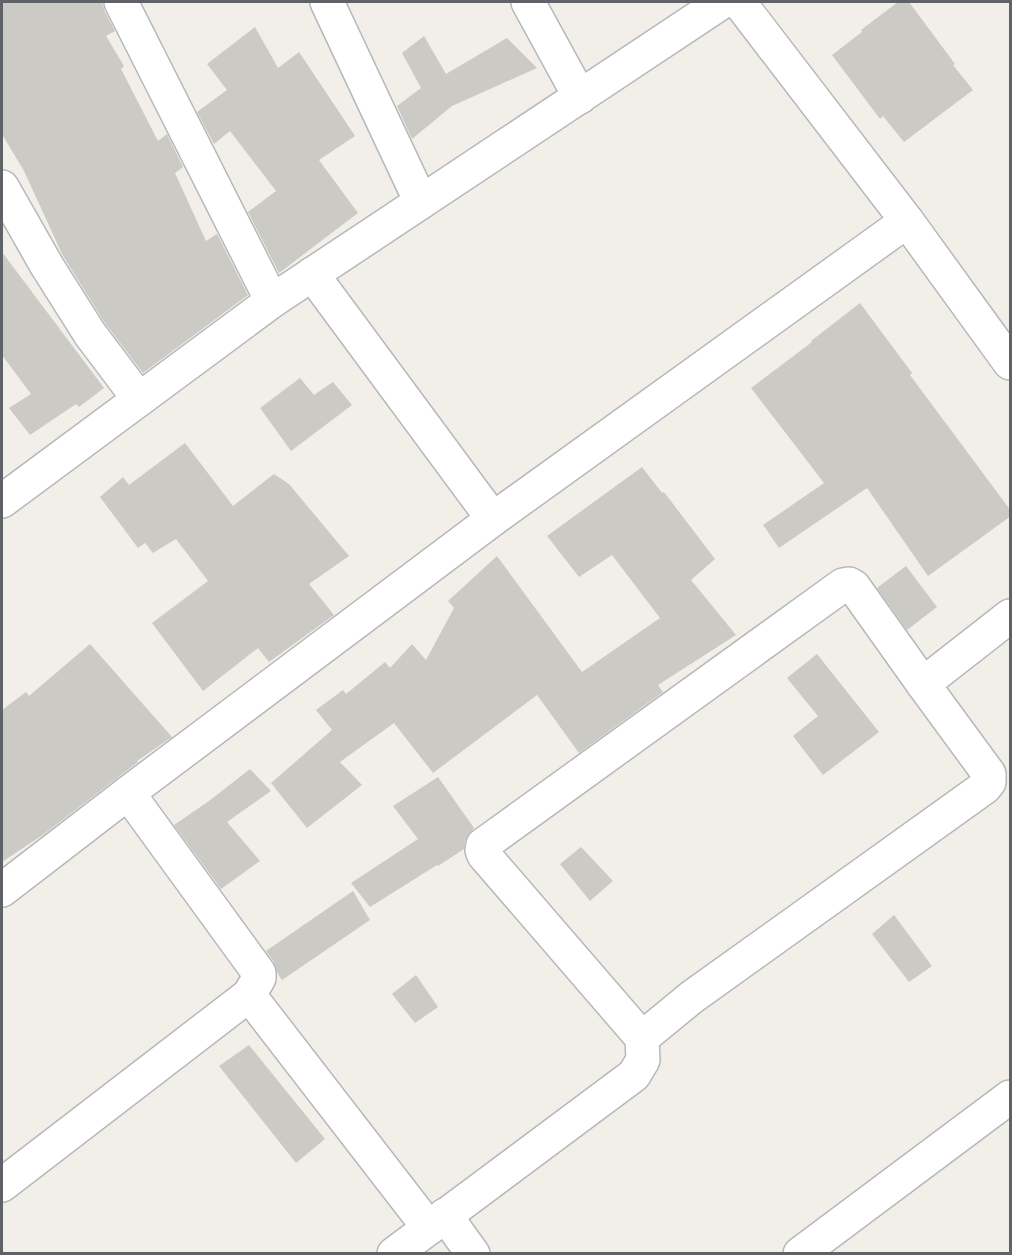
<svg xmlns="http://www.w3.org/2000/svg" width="1012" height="1255" font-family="'Nunito Sans',sans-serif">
  <rect width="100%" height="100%" fill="#f1efe8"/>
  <g fill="#cccac5">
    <path d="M 2,2 L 102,2 L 104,10 L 115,31 L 106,36 L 124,66 L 121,69 L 158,141 L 167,134 L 183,167 L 175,173 L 206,241 L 217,234 L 248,295 L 143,373 L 105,323 L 63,256 L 24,171 L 2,134 Z"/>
    <path d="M 898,2 L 909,2 L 955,64 L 953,65 L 973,90 L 904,142 L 883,116 L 880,119 L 832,55 L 862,32 L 861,30 Z"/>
    <path d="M 255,27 L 278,68 L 299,52 L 355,136 L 319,160 L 358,213 L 279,273 L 248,212 L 276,191 L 230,131 L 214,144 L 197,112 L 227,90 L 207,64 Z"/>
    <path d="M 424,36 L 446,74 L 507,38 L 537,68 L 452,106 L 412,139 L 397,106 L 421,88 L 402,53 Z"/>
    <path d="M 2,252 L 104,388 L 79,407 L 76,404 L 30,435 L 9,408 L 31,394 L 2,355 Z"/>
    <path d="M 860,303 L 912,373 L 910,375 L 1011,511 L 1011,516 L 928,576 L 867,488 L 779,548 L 763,525 L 824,483 L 751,388 L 812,342 L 811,341 Z"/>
    <path d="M 300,378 L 314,395 L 333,382 L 352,405 L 291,451 L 260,408 Z"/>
    <path d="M 185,443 L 233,506 L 274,474 L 289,484 L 349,556 L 309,584 L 334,615 L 269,662 L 258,648 L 203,691 L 152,623 L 208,581 L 176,539 L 153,553 L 145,543 L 138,548 L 100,497 L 123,477 L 129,485 Z"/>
    <path d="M 642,467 L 662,493 L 664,492 L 715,559 L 691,580 L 736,635 L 658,685 L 663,692 L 579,753 L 537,695 L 433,773 L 394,723 L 340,762 L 362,785 L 307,828 L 271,783 L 332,730 L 316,710 L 343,690 L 346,694 L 385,662 L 390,668 L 412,644 L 426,660 L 454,608 L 448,601 L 497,556 L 582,672 L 660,618 L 612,555 L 579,577 L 547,536 Z"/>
    <path d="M 906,566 L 937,607 L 907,630 L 877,588 Z"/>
    <path d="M 90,644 L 172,737 L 137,761 L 138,762 L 44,834 L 2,862 L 2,710 L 26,692 L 29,696 Z"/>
    <path d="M 817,654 L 879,732 L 823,775 L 793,736 L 818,716 L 787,678 Z"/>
    <path d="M 250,769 L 271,791 L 227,822 L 260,861 L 221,889 L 174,825 L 209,801 Z"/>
    <path d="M 438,777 L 474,828 L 465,841 L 464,849 L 438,866 L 437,865 L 370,907 L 351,883 L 418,839 L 393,806 Z"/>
    <path d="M 581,847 L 613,881 L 590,901 L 560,864 Z"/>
    <path d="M 353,891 L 370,920 L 282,980 L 278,974 L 274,962 L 266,951 Z"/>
    <path d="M 894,915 L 932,966 L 909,982 L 872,934 Z"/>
    <path d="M 416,975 L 438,1007 L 415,1023 L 392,994 Z"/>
    <path d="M 249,1045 L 325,1139 L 296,1163 L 219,1066 Z"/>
  </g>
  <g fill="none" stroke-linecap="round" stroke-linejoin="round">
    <defs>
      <g id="minor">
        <path d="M 121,2 L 272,301"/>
        <path d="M 327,2 L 421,202"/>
        <path d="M 528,2 L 580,97"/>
        <path d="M 739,2 L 907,221 L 1010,363"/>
        <path d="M 2,187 L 47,266 L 90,334 L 139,399"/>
        <path d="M 312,274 L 493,519"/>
        <path d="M 923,684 L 1010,616"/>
        <path d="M 2,890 L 128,793 L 493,519 L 907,221"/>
        <path d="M 249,995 L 429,1228"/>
        <path d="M 2,1185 L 249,995 L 259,978 L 259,973 L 128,793"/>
        <path d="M 445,1215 L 473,1254"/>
        <path d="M 394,1254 L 634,1075 L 643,1060 L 642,1038 L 484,855 L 482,850 L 483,845 L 843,585 L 849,584 L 854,587 L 923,684 L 989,774 L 989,782 L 985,787 L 692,997 L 642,1038"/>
        <path d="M 800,1254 L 1010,1097"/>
      </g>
      <path id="tertiary" d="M 2,501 L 272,301 L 722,2"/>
    </defs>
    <use href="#minor" stroke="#b5b8bc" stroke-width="36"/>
    <use href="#tertiary" stroke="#b5b8bc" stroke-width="36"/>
    <use href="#minor" stroke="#fff" stroke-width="33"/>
    <use href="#tertiary" stroke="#fff" stroke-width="33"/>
  </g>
  <rect width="1012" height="1255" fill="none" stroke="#5f6368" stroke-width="6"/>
</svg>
